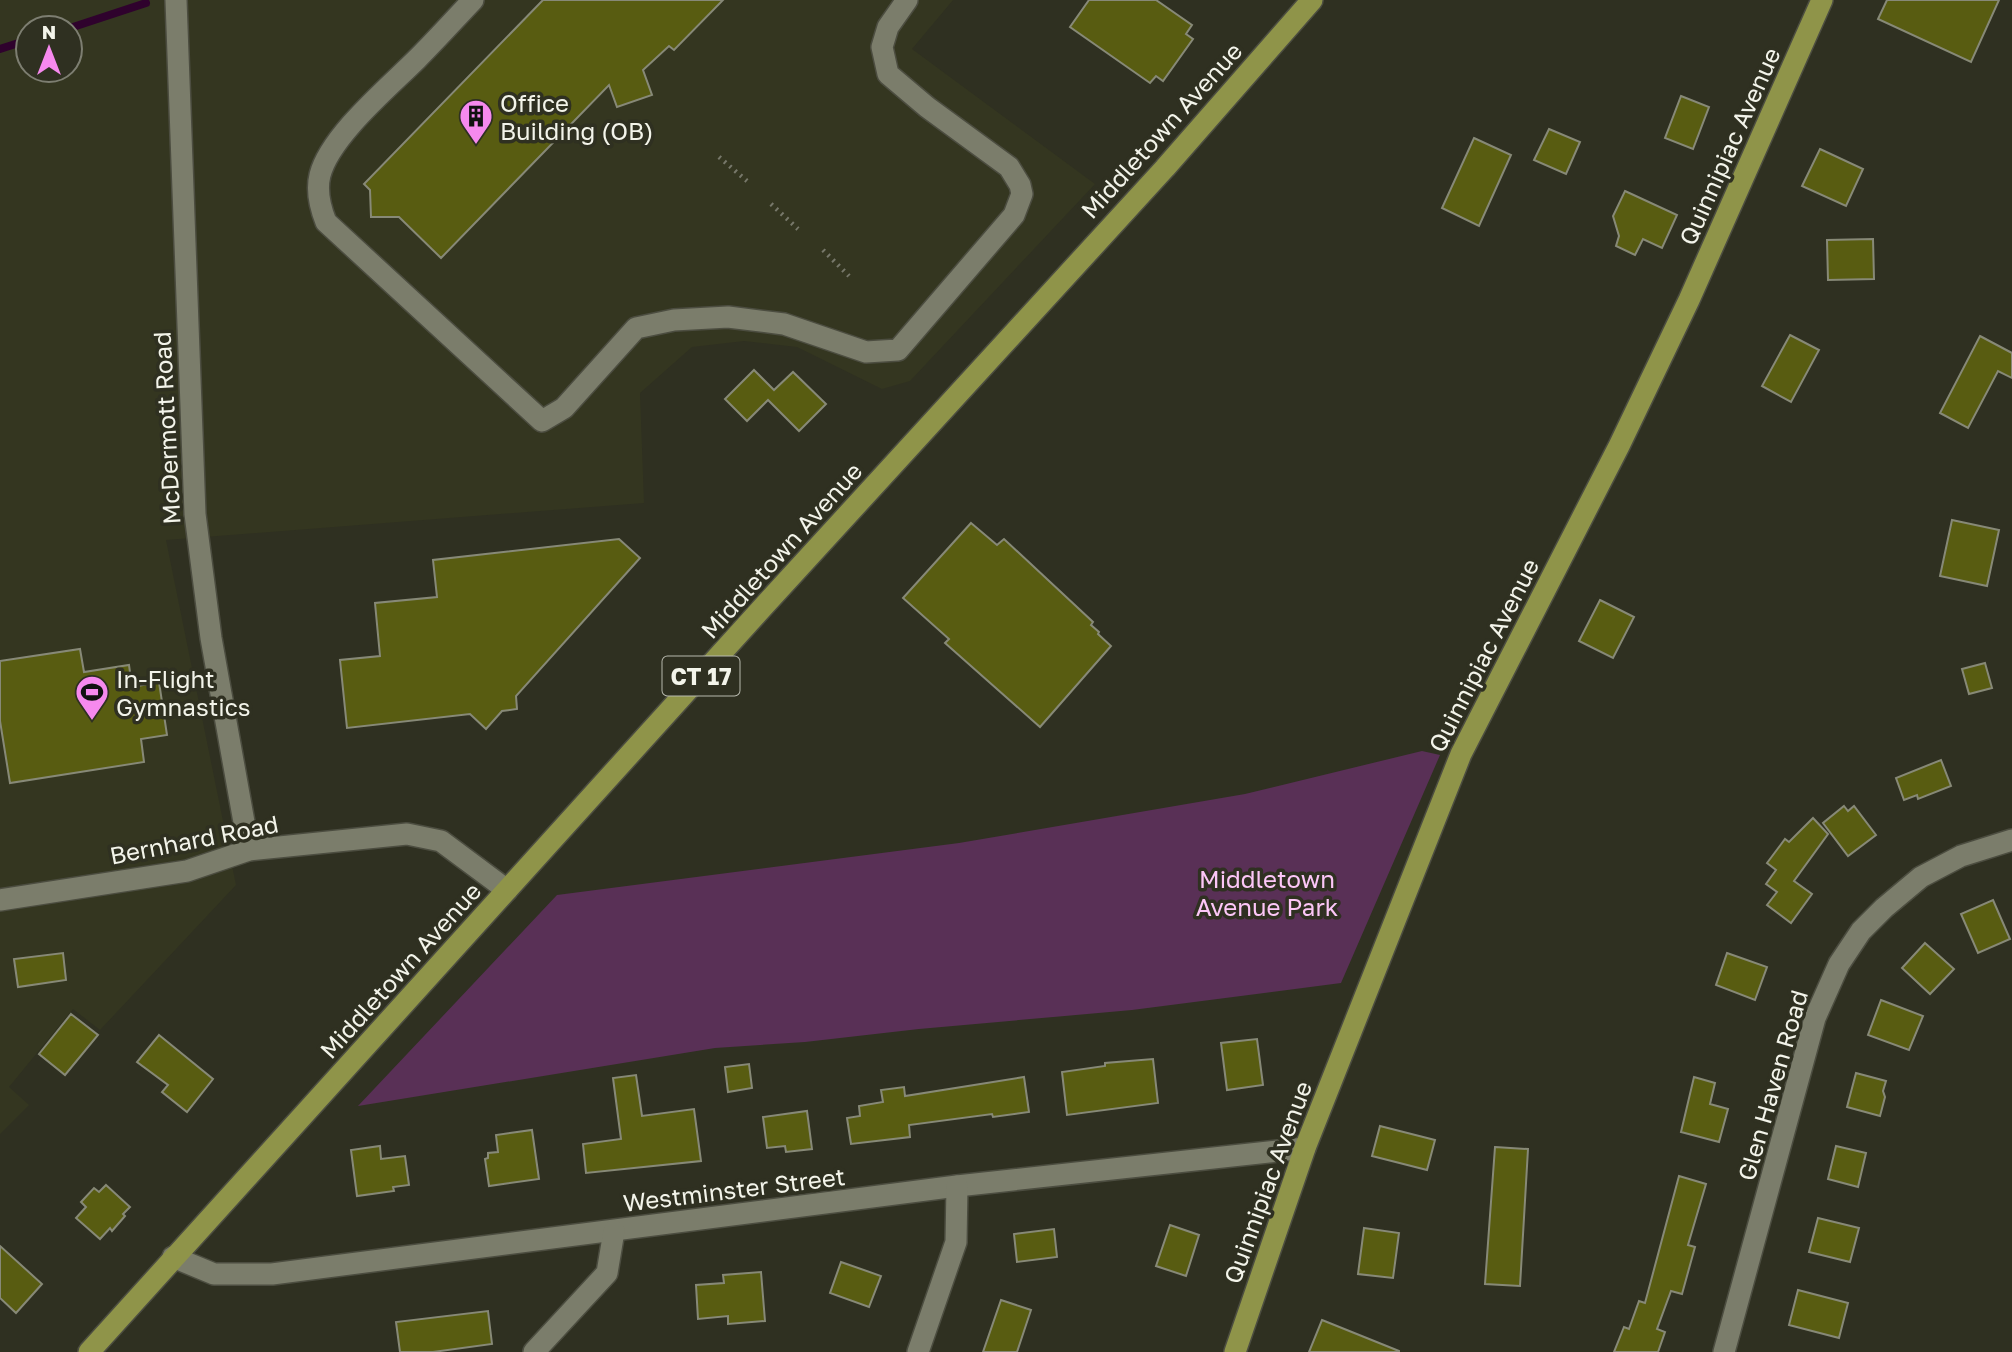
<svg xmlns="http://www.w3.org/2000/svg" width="2012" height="1352" font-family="'Golos Text',sans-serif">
  <rect width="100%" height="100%" fill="#2f3021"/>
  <path fill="#343620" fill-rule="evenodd" d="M 0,0 L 953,0 L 912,49 L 1095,184 L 910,381 L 882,389 L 797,347 L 744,341 L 692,347 L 640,393 L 644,503 L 166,540 L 236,885 L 100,1030 L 73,1009 L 9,1087 L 29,1105 L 0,1134 ZM 28,28 L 70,28 L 70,70 L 28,70 Z"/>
  <path fill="#593056" d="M 1422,751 L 1440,755 L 1341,983 L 1132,1010 L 919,1029 L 805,1042 L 715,1048 L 358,1106 L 557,895 L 959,843 L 1245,794 Z"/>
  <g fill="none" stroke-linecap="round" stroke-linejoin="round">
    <g stroke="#2f022d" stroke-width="8">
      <path d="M 70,28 L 146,3"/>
      <path d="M 0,49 L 28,40"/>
    </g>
  </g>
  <g fill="#585c11" stroke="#878977" stroke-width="2">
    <path d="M 543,0 L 723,0 L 674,50 L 669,46 L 643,70 L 652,95 L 617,107 L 609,85 L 441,258 L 399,217 L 371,217 L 370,190 L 364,184 Z"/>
    <path d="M 1089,0 L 1156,0 L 1192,25 L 1186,34 L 1193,39 L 1163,81 L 1156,76 L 1150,83 L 1070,27 Z"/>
    <path d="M 1887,0 L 1999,0 L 1971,62 L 1878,19 Z"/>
    <path d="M 1681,96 L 1709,107 L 1693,149 L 1665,138 Z"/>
    <path d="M 1549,129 L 1580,142 L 1566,174 L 1534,160 Z"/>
    <path d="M 1474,138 L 1511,155 L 1479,226 L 1442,208 Z"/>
    <path d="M 1820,149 L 1863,169 L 1846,206 L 1802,186 Z"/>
    <path d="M 1625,191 L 1677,215 L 1662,248 L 1643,239 L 1635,255 L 1616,246 L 1619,236 L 1613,216 Z"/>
    <path d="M 1873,239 L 1874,279 L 1828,280 L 1827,240 Z"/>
    <path d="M 1790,335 L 1819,350 L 1791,402 L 1762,386 Z"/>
    <path d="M 1980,336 L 2012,353 L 2012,378 L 1998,371 L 1968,428 L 1940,413 Z"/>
    <path d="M 754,370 L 774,390 L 793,372 L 826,404 L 799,431 L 768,400 L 747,421 L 725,399 Z"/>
    <path d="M 1952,520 L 1999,530 L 1987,586 L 1940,576 Z"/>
    <path d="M 971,523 L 997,545 L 1004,539 L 1093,622 L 1091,625 L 1099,632 L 1098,634 L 1111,646 L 1040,727 L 945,643 L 949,639 L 903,598 Z"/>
    <path d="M 619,539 L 640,558 L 516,696 L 517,709 L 502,711 L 486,729 L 470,714 L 347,728 L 340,660 L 380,656 L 375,603 L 437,597 L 433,560 Z"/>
    <path d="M 1600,600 L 1634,617 L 1613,658 L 1579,641 Z"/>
    <path d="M 80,649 L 84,672 L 129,665 L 132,687 L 159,682 L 167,735 L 141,739 L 144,762 L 10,783 L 0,721 L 0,661 Z"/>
    <path d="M 1985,663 L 1992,688 L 1969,694 L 1962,669 Z"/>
    <path d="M 1941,760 L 1951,786 L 1918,799 L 1917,795 L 1904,800 L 1896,778 Z"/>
    <path d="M 1844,806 L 1848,811 L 1854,806 L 1876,835 L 1848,856 L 1823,823 Z"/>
    <path d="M 1813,818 L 1828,834 L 1794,881 L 1812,894 L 1791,923 L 1767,905 L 1777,892 L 1766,884 L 1776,870 L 1767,863 L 1785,839 L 1789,842 Z"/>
    <path d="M 1993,900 L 2010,939 L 1978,953 L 1961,914 Z"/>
    <path d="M 1925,943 L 1954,969 L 1930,994 L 1902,968 Z"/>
    <path d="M 63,953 L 66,980 L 18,987 L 14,959 Z"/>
    <path d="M 1727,953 L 1767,967 L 1755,1000 L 1716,985 Z"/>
    <path d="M 1881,1000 L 1923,1016 L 1909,1050 L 1868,1035 Z"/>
    <path d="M 71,1014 L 98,1035 L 65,1075 L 39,1054 Z"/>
    <path d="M 159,1035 L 213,1079 L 187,1112 L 162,1092 L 168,1085 L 137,1062 Z"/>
    <path d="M 1257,1039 L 1263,1085 L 1227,1090 L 1221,1043 Z"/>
    <path d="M 1153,1059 L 1158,1103 L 1067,1115 L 1062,1072 L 1105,1066 L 1105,1063 Z"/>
    <path d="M 749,1064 L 752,1088 L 728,1092 L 725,1067 Z"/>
    <path d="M 1856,1073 L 1886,1081 L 1883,1091 L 1885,1097 L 1880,1116 L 1847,1107 Z"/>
    <path d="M 636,1075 L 642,1116 L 694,1109 L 701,1161 L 586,1173 L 583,1144 L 621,1139 L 613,1078 Z"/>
    <path d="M 1024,1077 L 1029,1112 L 993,1117 L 992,1114 L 909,1125 L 910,1137 L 851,1144 L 847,1118 L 860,1116 L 859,1106 L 883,1102 L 881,1090 L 904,1087 L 905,1096 Z"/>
    <path d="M 1694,1077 L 1715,1083 L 1710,1104 L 1728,1109 L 1719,1142 L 1681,1132 Z"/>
    <path d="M 807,1111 L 812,1149 L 786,1152 L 785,1146 L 767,1148 L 763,1117 Z"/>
    <path d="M 1380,1126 L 1435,1140 L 1427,1170 L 1372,1156 Z"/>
    <path d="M 532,1130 L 539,1179 L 489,1186 L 485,1159 L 488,1158 L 488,1153 L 498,1152 L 496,1135 Z"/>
    <path d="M 380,1146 L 381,1159 L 405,1156 L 409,1185 L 393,1187 L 394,1191 L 357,1196 L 351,1150 Z"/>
    <path d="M 1836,1146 L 1866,1153 L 1858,1187 L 1828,1179 Z"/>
    <path d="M 1495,1147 L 1528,1149 L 1520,1286 L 1485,1284 Z"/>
    <path d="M 1679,1176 L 1706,1184 L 1688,1245 L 1695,1247 L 1682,1294 L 1671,1291 L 1657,1329 L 1665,1332 L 1658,1352 L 1614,1352 L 1624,1327 L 1629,1329 L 1639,1301 L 1645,1303 Z"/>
    <path d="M 106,1185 L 130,1207 L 123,1214 L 125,1216 L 112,1231 L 110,1228 L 100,1239 L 76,1218 L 86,1207 L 81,1202 L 94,1188 L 99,1192 Z"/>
    <path d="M 1818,1218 L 1859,1228 L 1850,1262 L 1809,1252 Z"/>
    <path d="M 1170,1225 L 1199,1235 L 1186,1276 L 1156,1266 Z"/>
    <path d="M 1364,1228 L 1399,1233 L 1393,1278 L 1358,1274 Z"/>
    <path d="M 1054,1229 L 1057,1257 L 1017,1262 L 1014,1234 Z"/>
    <path d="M 0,1246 L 42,1284 L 16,1313 L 0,1298 Z"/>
    <path d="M 841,1262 L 881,1276 L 869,1307 L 830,1293 Z"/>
    <path d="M 761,1272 L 765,1321 L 728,1324 L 728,1316 L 698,1319 L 696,1285 L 724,1283 L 723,1275 Z"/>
    <path d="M 1798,1290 L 1848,1303 L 1839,1338 L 1789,1325 Z"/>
    <path d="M 1001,1300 L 1031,1310 L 1017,1352 L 983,1352 Z"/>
    <path d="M 488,1311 L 492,1344 L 433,1352 L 400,1352 L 396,1322 Z"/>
    <path d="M 1322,1320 L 1399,1351 L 1399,1352 L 1309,1352 Z"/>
  </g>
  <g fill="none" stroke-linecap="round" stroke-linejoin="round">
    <defs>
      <g id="minor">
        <path d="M 176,0 L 195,514 L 211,638 L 249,850"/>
        <path d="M 473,0 C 454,20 436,40 417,59 C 389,87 330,136 320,175 C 316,191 320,207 326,222 L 542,421 L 564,408 L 636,328 L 674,320 L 728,317 L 784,324 L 866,352 L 898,350 L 1014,215 L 1022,194 L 1020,185 L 1009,167 L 927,107 L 888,74 L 882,47 L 888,27 L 907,0"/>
        <path d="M 0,900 L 187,871 L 249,850 L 407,834 L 441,841 L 507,890"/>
        <path d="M 173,1257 L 214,1274 L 272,1274 L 957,1186 L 1305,1148"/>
        <path d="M 534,1352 L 607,1273 L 614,1231"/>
        <path d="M 918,1352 L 956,1242 L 957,1186"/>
        <path d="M 1724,1352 L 1815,1018 L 1839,964 L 1861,931 L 1884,908 L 1921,877 L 1961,856 L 2012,840"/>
      </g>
      <g id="major">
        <path d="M 89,1352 L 763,607 L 1165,168 L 1312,0"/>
        <path d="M 1235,1352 L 1305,1148 L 1461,754 L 1619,446 L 1689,300 L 1822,0"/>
      </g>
    </defs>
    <use href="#minor" stroke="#4c4d40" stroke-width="24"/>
    <use href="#major" stroke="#4c4d40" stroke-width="24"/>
    <g stroke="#77786a" stroke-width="4.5" stroke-dasharray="2 5" stroke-linecap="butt">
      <path d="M 719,157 L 747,181"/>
      <path d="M 771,204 L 798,229"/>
      <path d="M 823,250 L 849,276"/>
    </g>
    <use href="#minor" stroke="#7b7d6b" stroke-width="21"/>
    <use href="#major" stroke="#8f9449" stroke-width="21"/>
  </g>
  <defs>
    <symbol id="building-pin" viewBox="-11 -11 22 30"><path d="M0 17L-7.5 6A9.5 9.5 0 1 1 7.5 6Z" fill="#f689ee" stroke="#2f3021"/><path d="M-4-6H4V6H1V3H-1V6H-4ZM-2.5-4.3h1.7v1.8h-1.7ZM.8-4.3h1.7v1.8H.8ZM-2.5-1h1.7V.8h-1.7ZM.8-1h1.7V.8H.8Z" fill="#111"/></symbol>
    <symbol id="stadium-pin" viewBox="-11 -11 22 30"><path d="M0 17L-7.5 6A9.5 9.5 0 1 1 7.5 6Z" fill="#f689ee" stroke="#2f3021"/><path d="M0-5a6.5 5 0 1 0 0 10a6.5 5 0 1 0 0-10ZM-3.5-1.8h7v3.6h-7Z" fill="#111"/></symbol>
  </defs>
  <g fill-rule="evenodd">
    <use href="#building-pin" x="457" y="97" width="38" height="52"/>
    <use href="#stadium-pin" x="73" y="673" width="38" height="52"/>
  </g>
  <g text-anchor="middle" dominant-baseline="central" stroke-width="7" stroke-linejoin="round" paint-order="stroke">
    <rect fill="#2f3021" stroke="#b8b9ae" stroke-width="2" x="662.5" y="656.5" width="77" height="39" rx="5"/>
    <g font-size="23" font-weight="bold" fill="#f3f4ea">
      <text x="701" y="676">CT 17</text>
    </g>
    <g font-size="24" fill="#f3f4ea" stroke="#2f3021" text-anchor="start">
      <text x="500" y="102">Office<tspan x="500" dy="28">Building (OB)</tspan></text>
      <text x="116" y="678">In-Flight<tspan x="116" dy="28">Gymnastics</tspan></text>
    </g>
    <g font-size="24" fill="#f3f4ea" stroke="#2f3021">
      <text transform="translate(1161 130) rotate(-48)">Middletown Avenue</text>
      <text transform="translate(1729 146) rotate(-66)">Quinnipiac Avenue</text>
      <text transform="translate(166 428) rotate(-93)">McDermott Road</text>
      <text transform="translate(781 550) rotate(-48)">Middletown Avenue</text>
      <text transform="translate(1483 655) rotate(-63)">Quinnipiac Avenue</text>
      <text transform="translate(194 839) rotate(-11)">Bernhard Road</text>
      <text transform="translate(400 970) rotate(-48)">Middletown Avenue</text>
      <text transform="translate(1772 1085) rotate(-74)">Glen Haven Road</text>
      <text transform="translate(1267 1182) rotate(-70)">Quinnipiac Avenue</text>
      <text transform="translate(734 1189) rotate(-7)">Westminster Street</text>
    </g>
    <g font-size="24" fill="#fcc6f7" stroke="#2f3021">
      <text x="1267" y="878">Middletown<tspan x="1267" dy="28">Avenue Park</tspan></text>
    </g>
  </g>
  <g transform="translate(49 49)"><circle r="33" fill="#2f3021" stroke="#7d7e71" stroke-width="2"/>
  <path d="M0-5L12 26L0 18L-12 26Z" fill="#f689ee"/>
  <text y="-10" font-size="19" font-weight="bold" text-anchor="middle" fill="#f3f4ea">N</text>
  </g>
</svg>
